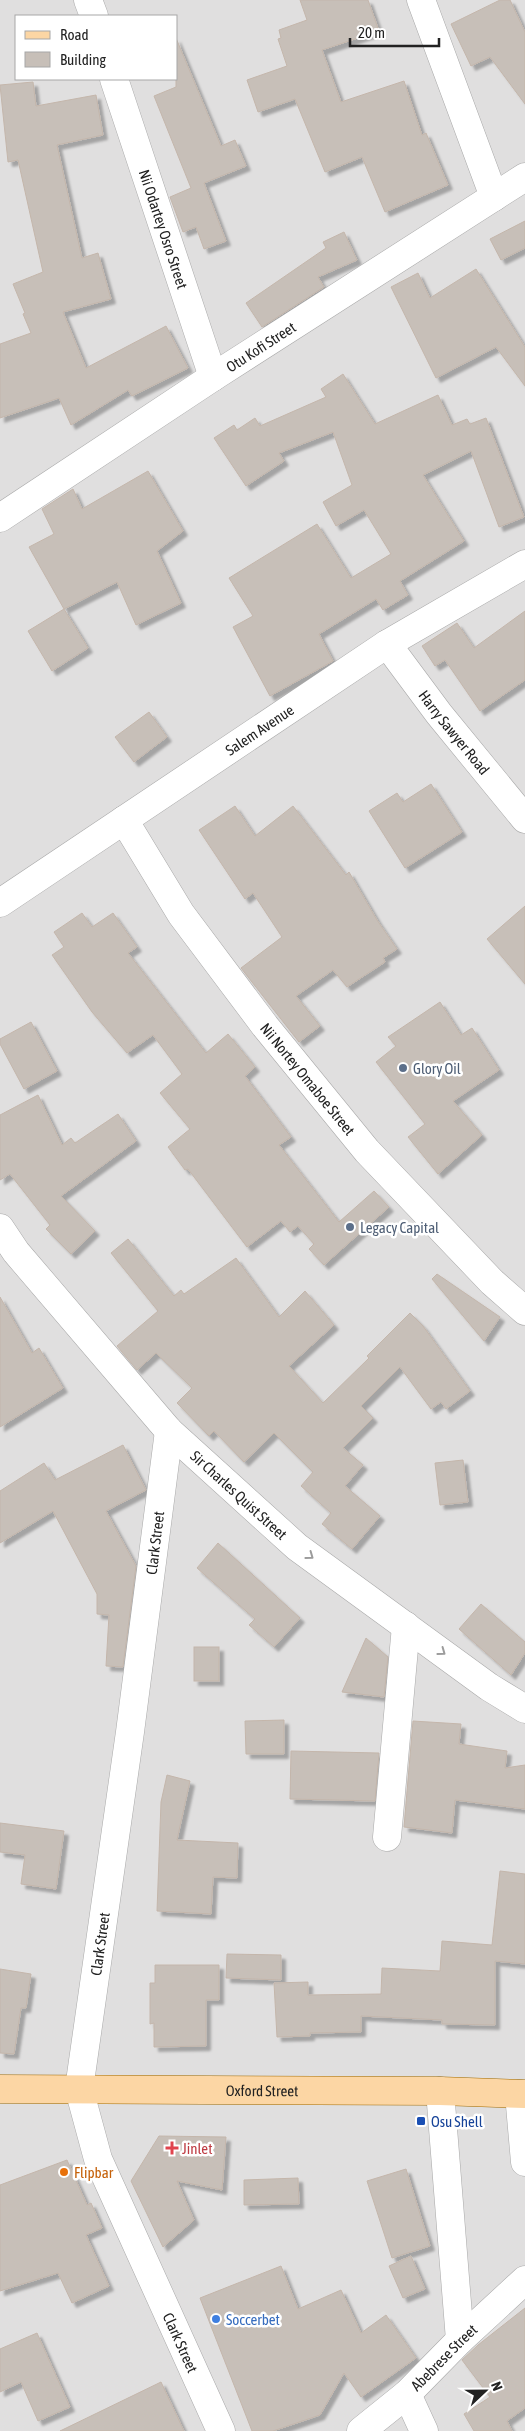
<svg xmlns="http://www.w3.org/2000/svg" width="525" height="2431" font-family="'Asap Condensed',sans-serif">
  <defs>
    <filter id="shadow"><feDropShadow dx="4.5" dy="4.5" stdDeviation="1" flood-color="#0004"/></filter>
  </defs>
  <rect width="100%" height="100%" fill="#f2efe9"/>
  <path fill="#e0dfdf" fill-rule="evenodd" d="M 0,0 L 525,0 L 525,2431 L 0,2431 ZM 16,16 L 176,16 L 176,79 L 16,79 Z"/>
  <g fill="#c7bfb8" stroke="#c4b6ab" filter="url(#shadow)">
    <path d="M 300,0 L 368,0 L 379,31 L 322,50 L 341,102 L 404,81 L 422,135 L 426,133 L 448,185 L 385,212 L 362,157 L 325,172 L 295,99 L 258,112 L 247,80 L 287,66 L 278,39 L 281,38 L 279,30 L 307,20 Z"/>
    <path d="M 500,0 L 510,0 L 525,32 L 525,104 L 490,57 L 471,66 L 451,24 Z"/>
    <path d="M 176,38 L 221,146 L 235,140 L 246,166 L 204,183 L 226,241 L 204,249 L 196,227 L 183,232 L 170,197 L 191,188 L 154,96 L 176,87 Z"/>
    <path d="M 33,82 L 36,106 L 96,95 L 103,135 L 57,145 L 82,258 L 98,253 L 111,299 L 63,312 L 86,368 L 166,326 L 188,368 L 132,396 L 128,390 L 71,425 L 59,398 L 0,418 L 0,344 L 31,333 L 23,314 L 25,313 L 13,284 L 43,272 L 18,160 L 8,162 L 0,85 Z"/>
    <path d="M 525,221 L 525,248 L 501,260 L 490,239 Z"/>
    <path d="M 344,232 L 357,260 L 318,277 L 324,287 L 262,327 L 246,303 L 326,248 L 323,242 Z"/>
    <path d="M 476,269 L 525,347 L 525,386 L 496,347 L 436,378 L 391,287 L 418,273 L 430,298 Z"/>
    <path d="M 343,374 L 375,424 L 438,395 L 452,425 L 467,419 L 470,424 L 486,418 L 524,517 L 499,527 L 471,451 L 423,475 L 464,541 L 400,581 L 408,595 L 383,610 L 376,599 L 319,634 L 333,661 L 270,696 L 233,627 L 253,616 L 229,578 L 317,524 L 351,578 L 391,554 L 364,510 L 336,526 L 323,502 L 352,485 L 333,432 L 279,453 L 284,461 L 246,486 L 214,438 L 234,425 L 237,430 L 255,418 L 260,426 L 326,397 L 321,389 Z"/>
    <path d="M 148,471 L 183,531 L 157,551 L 181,603 L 136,625 L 117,582 L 64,609 L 29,547 L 54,534 L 42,509 L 73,489 L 82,509 Z"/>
    <path d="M 64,609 L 88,648 L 52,671 L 28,631 Z"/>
    <path d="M 525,611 L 525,680 L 480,711 L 445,660 L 435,666 L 422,646 L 457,623 L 474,648 Z"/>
    <path d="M 149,712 L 167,737 L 134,762 L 115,737 Z"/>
    <path d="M 431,784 L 462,832 L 405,868 L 369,811 L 397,793 L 403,802 Z"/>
    <path d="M 235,806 L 255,836 L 293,806 L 346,875 L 349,872 L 377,920 L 397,949 L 383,958 L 385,962 L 347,987 L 333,970 L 296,996 L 320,1026 L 299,1042 L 241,968 L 282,937 L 253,893 L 245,899 L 199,830 Z"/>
    <path d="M 525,906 L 525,984 L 487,939 Z"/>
    <path d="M 82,913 L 92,927 L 113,913 L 137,947 L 128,953 L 206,1053 L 228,1034 L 255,1067 L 245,1076 L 291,1137 L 279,1145 L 339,1222 L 374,1191 L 389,1207 L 324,1265 L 309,1249 L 314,1244 L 298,1226 L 290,1232 L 281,1221 L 247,1247 L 188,1169 L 185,1170 L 168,1147 L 190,1129 L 160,1093 L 182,1074 L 153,1035 L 127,1053 L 92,1012 L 52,955 L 64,947 L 54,932 Z"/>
    <path d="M 440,1002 L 461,1035 L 472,1028 L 499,1070 L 453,1101 L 482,1135 L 438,1174 L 408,1137 L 425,1124 L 376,1062 L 396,1046 L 388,1037 Z"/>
    <path d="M 31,1022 L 57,1071 L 24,1089 L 0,1044 L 0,1039 Z"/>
    <path d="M 38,1095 L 62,1145 L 71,1138 L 75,1143 L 118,1114 L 136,1141 L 61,1196 L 95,1231 L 71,1254 L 46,1229 L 50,1225 L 10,1174 L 0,1180 L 0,1115 Z"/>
    <path d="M 128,1239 L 174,1296 L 181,1290 L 184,1294 L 236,1258 L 279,1317 L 305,1291 L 334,1325 L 289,1366 L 323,1403 L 369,1358 L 367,1356 L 410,1313 L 423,1326 L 470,1391 L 446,1409 L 441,1402 L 431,1409 L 400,1367 L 361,1406 L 373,1418 L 343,1448 L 363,1465 L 345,1486 L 380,1516 L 352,1549 L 322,1524 L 331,1513 L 301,1486 L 313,1472 L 274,1433 L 244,1462 L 214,1431 L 209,1436 L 177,1403 L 192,1388 L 156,1353 L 137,1370 L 117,1346 L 158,1311 L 111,1253 Z"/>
    <path d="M 437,1274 L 500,1317 L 484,1341 L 432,1279 Z"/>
    <path d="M 0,1297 L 32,1353 L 39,1348 L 63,1388 L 0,1427 Z"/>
    <path d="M 123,1445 L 146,1490 L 106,1511 L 136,1566 L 123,1667 L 106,1666 L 109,1615 L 97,1614 L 97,1594 L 53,1511 L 0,1543 L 0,1491 L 44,1463 L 55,1480 Z"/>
    <path d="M 463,1460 L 468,1502 L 440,1505 L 435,1463 Z"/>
    <path d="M 218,1543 L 300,1618 L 274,1647 L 249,1625 L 255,1619 L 197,1568 Z"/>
    <path d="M 481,1604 L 525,1642 L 525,1653 L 511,1675 L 459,1629 Z"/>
    <path d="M 366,1638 L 388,1657 L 384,1697 L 342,1692 Z"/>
    <rect x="194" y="1647" width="25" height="34"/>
    <path d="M 284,1720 L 284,1754 L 246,1754 L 245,1721 Z"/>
    <path d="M 413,1721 L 461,1724 L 459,1744 L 507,1751 L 505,1768 L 525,1765 L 525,1809 L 455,1800 L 452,1833 L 404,1827 Z"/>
    <path d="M 291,1751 L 379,1753 L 375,1801 L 290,1799 Z"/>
    <path d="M 167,1775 L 190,1781 L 177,1840 L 238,1843 L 237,1878 L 213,1877 L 211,1914 L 157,1911 L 161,1802 Z"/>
    <path d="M 0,1823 L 64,1831 L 56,1889 L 21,1884 L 25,1855 L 0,1852 Z"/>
    <path d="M 500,1871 L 525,1874 L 525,1964 L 495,1961 L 495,2025 L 442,2024 L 442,2020 L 361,2016 L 361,2032 L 310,2033 L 310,2036 L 277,2037 L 274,1983 L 308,1982 L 308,1995 L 381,1994 L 382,1968 L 440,1971 L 442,1941 L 492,1945 Z"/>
    <path d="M 227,1954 L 281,1955 L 281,1980 L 226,1978 Z"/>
    <path d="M 155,1965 L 219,1965 L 219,2000 L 206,2000 L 206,2046 L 154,2047 L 154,2023 L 150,2024 L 150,1983 L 155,1983 Z"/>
    <path d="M 0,1969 L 31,1974 L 26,2008 L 21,2008 L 14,2054 L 0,2053 Z"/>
    <path d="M 159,2136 L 226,2137 L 222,2190 L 177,2181 L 194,2220 L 163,2247 L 131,2181 Z"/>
    <path d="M 67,2160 L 87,2205 L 91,2203 L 102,2228 L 86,2235 L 109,2286 L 72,2303 L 58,2273 L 0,2291 L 0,2185 Z"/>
    <path d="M 406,2169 L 430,2246 L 392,2258 L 367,2181 Z"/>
    <path d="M 298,2178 L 299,2204 L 244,2205 L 244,2180 Z"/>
    <path d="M 411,2256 L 425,2289 L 403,2298 L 389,2266 Z"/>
    <path d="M 281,2266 L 298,2309 L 341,2290 L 361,2333 L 386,2315 L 416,2358 L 361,2397 L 344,2373 L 320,2415 L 273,2431 L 252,2431 L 200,2298 Z"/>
    <path d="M 525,2308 L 525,2408 L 507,2421 L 512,2431 L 474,2431 L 464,2414 L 490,2397 L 462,2360 L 478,2345 Z"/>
    <path d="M 37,2333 L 70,2407 L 38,2421 L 21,2382 L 0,2392 L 0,2349 Z"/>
    <path d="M 161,2382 L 184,2431 L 60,2431 Z"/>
  </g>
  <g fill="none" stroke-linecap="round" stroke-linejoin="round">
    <defs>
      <g id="minor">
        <path d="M 88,0 L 94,16"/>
        <path d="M 421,0 L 494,197"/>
        <path id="s1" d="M 114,79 L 213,377"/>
        <path id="s2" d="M 0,518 L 213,377 L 525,177"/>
        <path id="s3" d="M 387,644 L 439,714 L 525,819"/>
        <path id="s4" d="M 124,820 L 181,914 L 265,1026 L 367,1151 L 492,1282 L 525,1311"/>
        <path id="s5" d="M 0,903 L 387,644 L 525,564"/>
        <path id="s6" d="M 0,1228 L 16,1252 L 169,1431 L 297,1547 L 489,1687 L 525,1709"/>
        <path id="s7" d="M 169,1431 L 130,1732 L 79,2089 L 98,2159 L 221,2431"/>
        <path d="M 387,1837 L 406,1626"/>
        <path d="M 440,2091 L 460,2340"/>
        <path d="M 519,2094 L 525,2162"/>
        <path d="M 407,2394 L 424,2431"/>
        <path id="s8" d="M 361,2431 L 407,2394 L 460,2340 L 525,2280"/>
      </g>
      <g id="major">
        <path id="s9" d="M 0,2089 L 440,2091 L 525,2094"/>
      </g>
    </defs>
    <use href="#minor" stroke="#a9a9a9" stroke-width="29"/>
    <use href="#major" stroke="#a06b00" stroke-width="29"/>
    <use href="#minor" stroke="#fff" stroke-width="28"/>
    <use href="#major" stroke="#fcd6a4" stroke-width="28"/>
  </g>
  <defs><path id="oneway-chevron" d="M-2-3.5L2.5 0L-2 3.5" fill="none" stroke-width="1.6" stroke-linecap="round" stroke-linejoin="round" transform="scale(1.25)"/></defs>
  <g stroke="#9c9c9c">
    <use href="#oneway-chevron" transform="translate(310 1556) rotate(36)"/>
    <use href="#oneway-chevron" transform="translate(442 1652) rotate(36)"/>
  </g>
  <g fill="#5c6f8a" stroke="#fff" stroke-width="2">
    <circle cx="403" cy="1068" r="5"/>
    <circle cx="350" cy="1227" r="5"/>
  </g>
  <rect fill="#1a4fb4" stroke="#fff" stroke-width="2" x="416" y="2116" width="10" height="10" rx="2.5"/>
  <path fill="#e0444e" stroke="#fff" stroke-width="2" d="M169.5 2140.5h5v5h5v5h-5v5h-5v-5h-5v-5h5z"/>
  <circle fill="#e8710a" stroke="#fff" stroke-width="2" cx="64" cy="2172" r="5"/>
  <circle fill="#3f7fe0" stroke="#fff" stroke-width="2" cx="216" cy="2319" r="5"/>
  <g text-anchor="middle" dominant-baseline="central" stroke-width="5" stroke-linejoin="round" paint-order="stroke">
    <g font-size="15" fill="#222" stroke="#fff">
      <text stroke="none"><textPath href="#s1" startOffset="158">Nii Odartey Osro Street</textPath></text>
      <text stroke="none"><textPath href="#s2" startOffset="312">Otu Kofi Street</textPath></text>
      <text stroke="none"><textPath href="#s5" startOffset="312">Salem Avenue</textPath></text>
      <text stroke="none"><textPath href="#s3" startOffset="111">Harry Sawyer Road</textPath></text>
      <text stroke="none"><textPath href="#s4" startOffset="318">Nii Nortey Omaboe Street</textPath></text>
      <text stroke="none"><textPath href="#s6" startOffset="359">Sir Charles Quist Street</textPath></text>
      <text transform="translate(155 1543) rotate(-83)">Clark Street</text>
      <text transform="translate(100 1944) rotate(-82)">Clark Street</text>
      <text stroke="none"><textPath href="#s9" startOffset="262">Oxford Street</textPath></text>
      <text stroke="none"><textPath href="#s7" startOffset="938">Clark Street</textPath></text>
      <text stroke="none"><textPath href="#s8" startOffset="111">Abebrese Street</textPath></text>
    </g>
    <g font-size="15" fill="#4e5e75" stroke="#fff" text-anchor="start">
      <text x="413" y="1068">Glory Oil</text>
      <text x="360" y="1227">Legacy Capital</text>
    </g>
    <g font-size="15" fill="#164399" stroke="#fff" text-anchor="start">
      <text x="431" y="2121">Osu Shell</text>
    </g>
    <g font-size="15" fill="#be3a42" stroke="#fff" text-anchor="start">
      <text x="182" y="2148">Jinlet</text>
    </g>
    <g font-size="15" fill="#c56008" stroke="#fff" text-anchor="start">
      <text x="74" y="2172">Flipbar</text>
    </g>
    <g font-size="15" fill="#366cbe" stroke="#fff" text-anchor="start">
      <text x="226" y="2319">Soccerbet</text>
    </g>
  </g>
  <rect x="15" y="15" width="162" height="65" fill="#ffffff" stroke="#a7a7a7"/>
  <rect x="25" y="31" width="25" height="8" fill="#fcd6a4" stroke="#a7a7a7"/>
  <text x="60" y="40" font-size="15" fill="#222222">Road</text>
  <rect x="25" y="52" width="25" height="15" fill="#c7bfb8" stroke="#a7a7a7"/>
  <text x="60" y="65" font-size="15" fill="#222222">Building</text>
  <g transform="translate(485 2391) rotate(68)" stroke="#ffffff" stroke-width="4" paint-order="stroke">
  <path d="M0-4L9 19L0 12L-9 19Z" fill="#222222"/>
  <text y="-8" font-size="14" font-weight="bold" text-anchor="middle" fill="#222222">N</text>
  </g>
  <path d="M350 38v8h89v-8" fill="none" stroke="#222222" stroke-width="2.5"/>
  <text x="358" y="38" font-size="15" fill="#222222" stroke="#ffffff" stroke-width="4" paint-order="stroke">20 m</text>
</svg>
